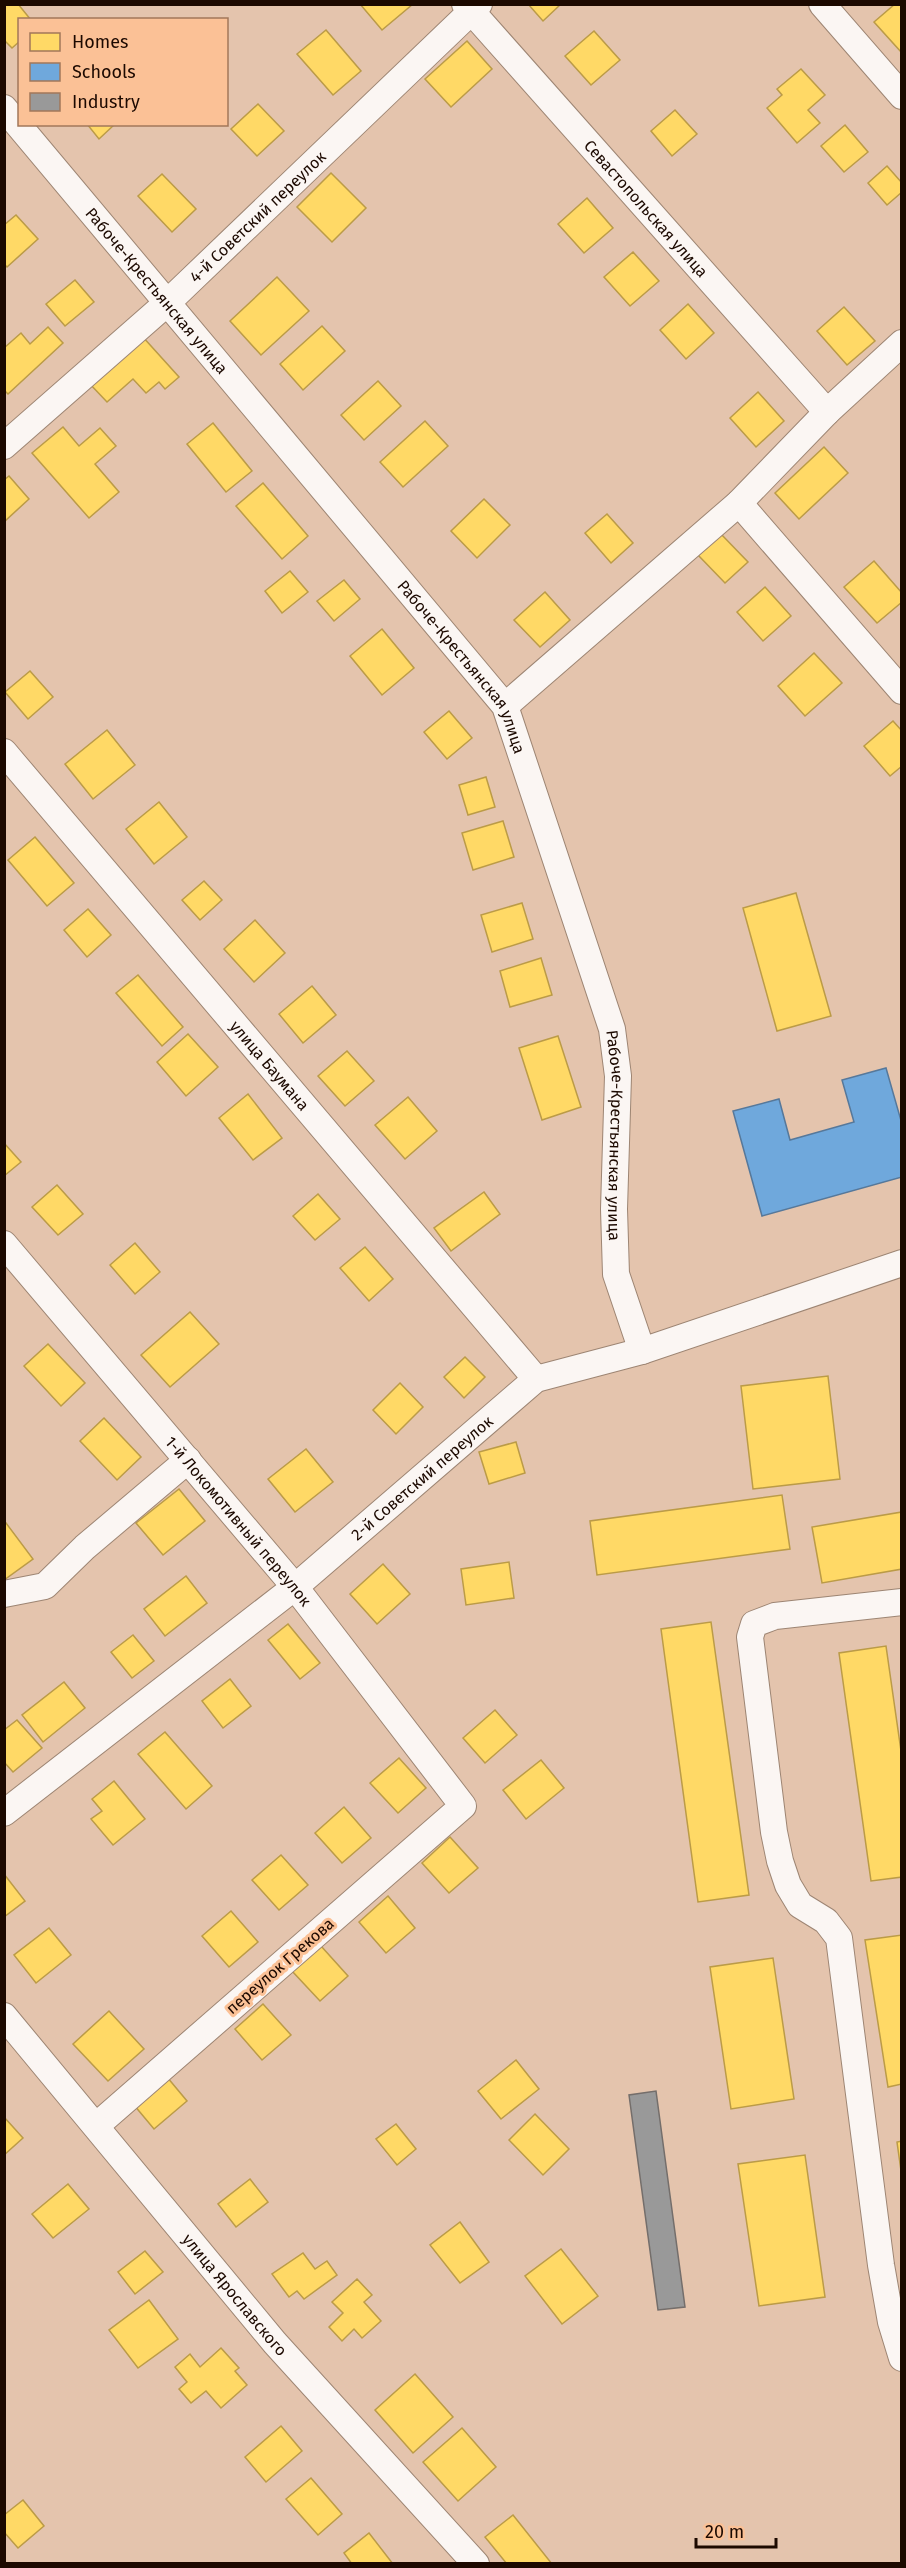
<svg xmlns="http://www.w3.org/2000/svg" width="906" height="2568" font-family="'Fira Sans',sans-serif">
  <rect width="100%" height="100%" fill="#e4c4ad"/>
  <g fill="#ffd966" stroke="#bb9b47" stroke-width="1.5">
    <path d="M 4,4 L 18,4 L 31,20 L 20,20 L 20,41 L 12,48 L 4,40 Z"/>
    <path d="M 360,4 L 413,4 L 382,30 Z"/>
    <path d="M 528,4 L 561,4 L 543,21 Z"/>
    <path d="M 895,4 L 902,4 L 902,53 L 874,22 Z"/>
    <path d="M 326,30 L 361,71 L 333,95 L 297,54 Z"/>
    <path d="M 594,31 L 620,60 L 591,85 L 565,56 Z"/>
    <path d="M 467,41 L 492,69 L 451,107 L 425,79 Z"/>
    <path d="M 801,69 L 825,95 L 808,110 L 820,123 L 797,143 L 767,108 L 782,95 L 777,89 Z"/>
    <path d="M 258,104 L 284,131 L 257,156 L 231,129 Z"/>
    <path d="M 675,110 L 697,134 L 672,156 L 651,131 Z"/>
    <path d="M 87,124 L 115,124 L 99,139 Z"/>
    <path d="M 845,125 L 868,152 L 844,172 L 821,146 Z"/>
    <path d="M 887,166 L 902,183 L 902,192 L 887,205 L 868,183 Z"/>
    <path d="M 331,173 L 366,208 L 332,242 L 297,207 Z"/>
    <path d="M 162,174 L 196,209 L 172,232 L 138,196 Z"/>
    <path d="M 587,198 L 613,228 L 584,253 L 558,224 Z"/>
    <path d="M 16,215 L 38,239 L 7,267 L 4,264 L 4,225 Z"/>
    <path d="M 633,252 L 659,281 L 630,306 L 604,277 Z"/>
    <path d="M 277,277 L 309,311 L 261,355 L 230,321 Z"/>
    <path d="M 75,280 L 94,302 L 65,326 L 46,304 Z"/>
    <path d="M 688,304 L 714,333 L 686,359 L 660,330 Z"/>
    <path d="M 844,307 L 875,341 L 847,365 L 817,331 Z"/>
    <path d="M 322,326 L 345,351 L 303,390 L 280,364 Z"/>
    <path d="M 48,327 L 63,343 L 8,394 L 4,390 L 4,348 L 21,333 L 30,344 Z"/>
    <path d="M 142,336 L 179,377 L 165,389 L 159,382 L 146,393 L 133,379 L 107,402 L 89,383 Z"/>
    <path d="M 378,381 L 401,406 L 364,440 L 341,415 Z"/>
    <path d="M 758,392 L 784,421 L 756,447 L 730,418 Z"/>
    <path d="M 425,421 L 448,446 L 403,487 L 380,462 Z"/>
    <path d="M 213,423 L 252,471 L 226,492 L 187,444 Z"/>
    <path d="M 63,427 L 79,446 L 100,428 L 116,446 L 95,464 L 119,492 L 89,518 L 32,453 Z"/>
    <path d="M 824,447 L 848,473 L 799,519 L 775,493 Z"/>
    <path d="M 9,476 L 29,499 L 5,521 L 4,480 Z"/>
    <path d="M 263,483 L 308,536 L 282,559 L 236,506 Z"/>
    <path d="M 484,499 L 510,525 L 477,558 L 451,531 Z"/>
    <path d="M 607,514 L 633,543 L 611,563 L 585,533 Z"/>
    <path d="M 720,533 L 748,562 L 725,583 L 698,555 Z"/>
    <path d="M 874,561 L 902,593 L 902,602 L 877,623 L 844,587 Z"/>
    <path d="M 290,571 L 308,592 L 282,613 L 265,591 Z"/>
    <path d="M 344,580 L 360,599 L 334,621 L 317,601 Z"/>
    <path d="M 765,587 L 791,616 L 763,641 L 737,612 Z"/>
    <path d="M 545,592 L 570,620 L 540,647 L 514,620 Z"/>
    <path d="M 382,629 L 414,668 L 382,695 L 350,656 Z"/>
    <path d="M 814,653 L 842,683 L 805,716 L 778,686 Z"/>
    <path d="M 30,671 L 53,697 L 28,719 L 5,692 Z"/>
    <path d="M 449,711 L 472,738 L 447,759 L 424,732 Z"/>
    <path d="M 893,721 L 902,731 L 902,766 L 890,776 L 864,746 Z"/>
    <path d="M 107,730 L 135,765 L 93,799 L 65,764 Z"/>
    <path d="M 486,777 L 495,807 L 468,815 L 459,785 Z"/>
    <path d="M 159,802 L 187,837 L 154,864 L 126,829 Z"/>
    <path d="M 503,821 L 514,857 L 473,870 L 462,833 Z"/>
    <path d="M 35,837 L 74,883 L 47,906 L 8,860 Z"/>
    <path d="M 204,881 L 222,900 L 200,920 L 182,900 Z"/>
    <path d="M 796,893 L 831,1016 L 777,1031 L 743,908 Z"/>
    <path d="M 522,903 L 533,939 L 492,952 L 481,915 Z"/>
    <path d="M 88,909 L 111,935 L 87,957 L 64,930 Z"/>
    <path d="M 255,920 L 285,953 L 254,982 L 224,949 Z"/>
    <path d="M 541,958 L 552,995 L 510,1007 L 500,971 Z"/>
    <path d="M 138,975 L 183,1027 L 162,1046 L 116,993 Z"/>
    <path d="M 312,986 L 336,1015 L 303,1043 L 279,1014 Z"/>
    <path d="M 188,1034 L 218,1067 L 186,1096 L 157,1062 Z"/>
    <path d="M 558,1036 L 581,1107 L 542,1120 L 519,1048 Z"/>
    <path d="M 347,1051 L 374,1081 L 345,1106 L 318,1076 Z"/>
    <path d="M 248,1094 L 282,1138 L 253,1160 L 219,1118 Z"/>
    <path d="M 408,1097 L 437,1131 L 405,1159 L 375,1125 Z"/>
    <path d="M 4,1143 L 21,1162 L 4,1176 Z"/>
    <path d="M 57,1185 L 83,1214 L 58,1235 L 32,1207 Z"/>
    <path d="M 484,1192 L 500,1214 L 451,1251 L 434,1228 Z"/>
    <path d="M 318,1194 L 340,1219 L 315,1240 L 293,1216 Z"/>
    <path d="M 135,1243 L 160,1272 L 135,1294 L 110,1265 Z"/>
    <path d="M 365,1247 L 393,1279 L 369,1301 L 340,1268 Z"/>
    <path d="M 190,1312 L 219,1344 L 170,1387 L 141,1355 Z"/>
    <path d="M 48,1344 L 85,1383 L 61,1406 L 24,1366 Z"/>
    <path d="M 465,1357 L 485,1377 L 464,1398 L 444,1377 Z"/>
    <path d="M 828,1376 L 840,1479 L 753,1489 L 741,1386 Z"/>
    <path d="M 400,1383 L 423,1407 L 396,1434 L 373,1410 Z"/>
    <path d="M 104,1418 L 141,1457 L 117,1480 L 80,1441 Z"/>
    <path d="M 516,1442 L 525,1473 L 489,1484 L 479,1452 Z"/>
    <path d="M 306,1449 L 333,1482 L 295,1512 L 268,1479 Z"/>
    <path d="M 179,1489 L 205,1521 L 163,1555 L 136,1523 Z"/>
    <path d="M 782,1495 L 790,1549 L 597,1575 L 590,1521 Z"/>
    <path d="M 902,1512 L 902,1569 L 822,1583 L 812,1527 Z"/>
    <path d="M 6,1523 L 33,1559 L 4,1580 L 4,1524 Z"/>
    <path d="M 509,1562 L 514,1598 L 466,1605 L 461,1569 Z"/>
    <path d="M 383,1564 L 410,1594 L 377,1624 L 350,1594 Z"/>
    <path d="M 186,1576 L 207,1603 L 165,1636 L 144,1609 Z"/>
    <path d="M 711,1622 L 749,1895 L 698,1902 L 661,1629 Z"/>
    <path d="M 288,1624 L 320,1663 L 300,1679 L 268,1640 Z"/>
    <path d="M 133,1635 L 154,1661 L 132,1678 L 111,1652 Z"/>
    <path d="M 886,1646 L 902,1758 L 902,1877 L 871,1881 L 839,1653 Z"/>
    <path d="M 230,1679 L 251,1706 L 223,1728 L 202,1701 Z"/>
    <path d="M 64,1682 L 85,1708 L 43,1742 L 22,1715 Z"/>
    <path d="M 495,1710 L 517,1735 L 485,1763 L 463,1738 Z"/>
    <path d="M 17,1720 L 42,1748 L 13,1772 L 4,1762 L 4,1730 Z"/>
    <path d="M 165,1732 L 212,1786 L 186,1809 L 138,1754 Z"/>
    <path d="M 399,1758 L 426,1788 L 398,1813 L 370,1783 Z"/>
    <path d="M 541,1760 L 564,1788 L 526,1819 L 503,1790 Z"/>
    <path d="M 114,1781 L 145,1819 L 113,1845 L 91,1819 L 102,1811 L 92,1799 Z"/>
    <path d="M 344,1807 L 371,1838 L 342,1863 L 315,1833 Z"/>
    <path d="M 450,1837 L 478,1868 L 449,1893 L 422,1863 Z"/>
    <path d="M 281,1855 L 308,1885 L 279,1910 L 252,1880 Z"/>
    <path d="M 4,1874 L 25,1901 L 4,1917 Z"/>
    <path d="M 388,1896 L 415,1928 L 386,1953 L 359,1922 Z"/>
    <path d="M 231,1911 L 258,1942 L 229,1967 L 202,1936 Z"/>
    <path d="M 49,1928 L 71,1955 L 36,1983 L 14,1955 Z"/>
    <path d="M 902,1935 L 902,2084 L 888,2087 L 865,1940 Z"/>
    <path d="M 321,1946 L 348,1976 L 320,2001 L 292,1971 Z"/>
    <path d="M 773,1958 L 794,2099 L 731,2109 L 710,1967 Z"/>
    <path d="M 263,2004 L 291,2035 L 262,2060 L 235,2029 Z"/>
    <path d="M 109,2011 L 144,2049 L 108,2081 L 73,2044 Z"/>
    <path d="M 516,2060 L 539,2089 L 501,2119 L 478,2091 Z"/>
    <path d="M 167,2077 L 187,2101 L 154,2129 L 134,2105 Z"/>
    <path d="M 535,2114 L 569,2149 L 543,2175 L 509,2140 Z"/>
    <path d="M 4,2117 L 23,2138 L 4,2155 Z"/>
    <path d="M 396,2124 L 416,2149 L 397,2165 L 376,2139 Z"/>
    <path d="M 902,2141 L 902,2178 L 897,2142 Z"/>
    <path d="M 805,2155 L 825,2297 L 759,2306 L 738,2164 Z"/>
    <path d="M 250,2179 L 268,2202 L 236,2227 L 218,2204 Z"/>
    <path d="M 68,2184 L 89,2209 L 53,2238 L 32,2214 Z"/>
    <path d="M 460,2222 L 489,2262 L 460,2283 L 430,2245 Z"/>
    <path d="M 561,2249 L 598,2296 L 562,2324 L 525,2276 Z"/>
    <path d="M 145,2251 L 163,2272 L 135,2294 L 118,2272 Z"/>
    <path d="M 303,2253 L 315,2269 L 327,2261 L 337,2275 L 304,2299 L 297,2291 L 289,2297 L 272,2274 Z"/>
    <path d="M 357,2279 L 372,2295 L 364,2302 L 381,2321 L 362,2338 L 354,2329 L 342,2341 L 329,2327 L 343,2313 L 332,2302 Z"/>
    <path d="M 149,2300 L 178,2339 L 138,2368 L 109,2330 Z"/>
    <path d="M 221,2348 L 239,2368 L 235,2371 L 247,2385 L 221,2408 L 206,2391 L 191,2403 L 179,2389 L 187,2382 L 175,2367 L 190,2354 L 200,2367 Z"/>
    <path d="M 415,2374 L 453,2417 L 413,2453 L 375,2410 Z"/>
    <path d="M 281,2426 L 302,2451 L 266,2482 L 245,2457 Z"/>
    <path d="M 462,2428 L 496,2467 L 458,2501 L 423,2462 Z"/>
    <path d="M 311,2478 L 342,2514 L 318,2535 L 286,2499 Z"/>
    <path d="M 23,2500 L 44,2526 L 18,2548 L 4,2532 L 4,2515 Z"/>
    <path d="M 513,2515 L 552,2564 L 507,2564 L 485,2537 Z"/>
    <path d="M 369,2533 L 393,2564 L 352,2564 L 344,2553 Z"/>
  </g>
  <path fill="#6fa8dc" stroke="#56789a" stroke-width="1.5" d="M 886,1068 L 902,1124 L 902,1177 L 762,1216 L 733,1111 L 779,1099 L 790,1140 L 854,1122 L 842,1080 Z"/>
  <path fill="#999" stroke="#746e6b" stroke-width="1.5" d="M 656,2091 L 685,2307 L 658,2310 L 629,2095 Z"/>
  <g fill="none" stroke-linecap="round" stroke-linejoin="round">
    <defs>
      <g id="minor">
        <path id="s1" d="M 465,4 L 827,412"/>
        <path d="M 822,4 L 902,96"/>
        <path id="s2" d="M 4,108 L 505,706 L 612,1029 L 618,1076 L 614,1209 L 616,1274 L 642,1351"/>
        <path id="s3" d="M 4,446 L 167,303 L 479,4"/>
        <path d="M 739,503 L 902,691"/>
        <path d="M 505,706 L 739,503 L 827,412 L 902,343"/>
        <path id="s4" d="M 4,752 L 536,1379"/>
        <path id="s5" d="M 4,1244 L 295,1587 L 463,1806 L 96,2126"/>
        <path d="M 4,1594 L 45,1586 L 85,1547 L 188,1460"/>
        <path d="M 902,1602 L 775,1616 L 754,1624 L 750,1637 L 774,1832 L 780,1861 L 788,1885 L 800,1905 L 826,1921 L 839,1938 L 881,2265 L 891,2322 L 902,2358"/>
        <path id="s6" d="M 4,1813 L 295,1587 L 536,1379 L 642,1351 L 902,1263"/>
        <path id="s7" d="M 4,2016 L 275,2343 L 476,2564"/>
      </g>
    </defs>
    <use href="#minor" stroke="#9d8573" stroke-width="28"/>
    <use href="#minor" stroke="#fbf6f3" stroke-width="26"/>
  </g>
  <g text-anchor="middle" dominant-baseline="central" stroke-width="6" stroke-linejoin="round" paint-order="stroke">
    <g font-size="16" fill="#1c0900" stroke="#fbc196">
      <text stroke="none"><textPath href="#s1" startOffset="273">Севастопольская улица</textPath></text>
      <text stroke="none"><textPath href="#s3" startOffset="342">4-й Советский переулок</textPath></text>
      <text stroke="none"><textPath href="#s2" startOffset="238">Рабоче-Крестьянская улица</textPath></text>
      <text stroke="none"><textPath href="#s2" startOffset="724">Рабоче-Крестьянская улица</textPath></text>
      <text stroke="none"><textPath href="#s4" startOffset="411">улица Баумана</textPath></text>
      <text stroke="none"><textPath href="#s2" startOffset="1227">Рабоче-Крестьянская улица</textPath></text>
      <text stroke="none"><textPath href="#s6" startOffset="536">2-й Советский переулок</textPath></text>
      <text stroke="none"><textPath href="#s5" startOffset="363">1-й Локомотивный переулок</textPath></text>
      <text transform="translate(280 1966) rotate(-41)">переулок Грекова</text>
      <text stroke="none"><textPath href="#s7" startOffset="362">улица Ярославского</textPath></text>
    </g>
  </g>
  <rect width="906" height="2568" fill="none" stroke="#1c0900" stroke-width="12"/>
  <rect x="18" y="18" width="210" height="108" fill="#fbc196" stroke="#a2775a" stroke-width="1.5"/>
  <rect x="30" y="33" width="30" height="18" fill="#ffd966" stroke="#a2775a" stroke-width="1.5"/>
  <text x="72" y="48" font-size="18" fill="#1c0900">Homes</text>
  <rect x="30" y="63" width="30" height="18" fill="#6fa8dc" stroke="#a2775a" stroke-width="1.5"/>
  <text x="72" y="78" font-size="18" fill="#1c0900">Schools</text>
  <rect x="30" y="93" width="30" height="18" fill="#999999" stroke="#a2775a" stroke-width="1.5"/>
  <text x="72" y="108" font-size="18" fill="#1c0900">Industry</text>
  <path d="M696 2538v9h80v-9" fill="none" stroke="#1c0900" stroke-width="3"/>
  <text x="705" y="2538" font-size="18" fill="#1c0900" stroke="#fbc196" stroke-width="4.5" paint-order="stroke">20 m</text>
</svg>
